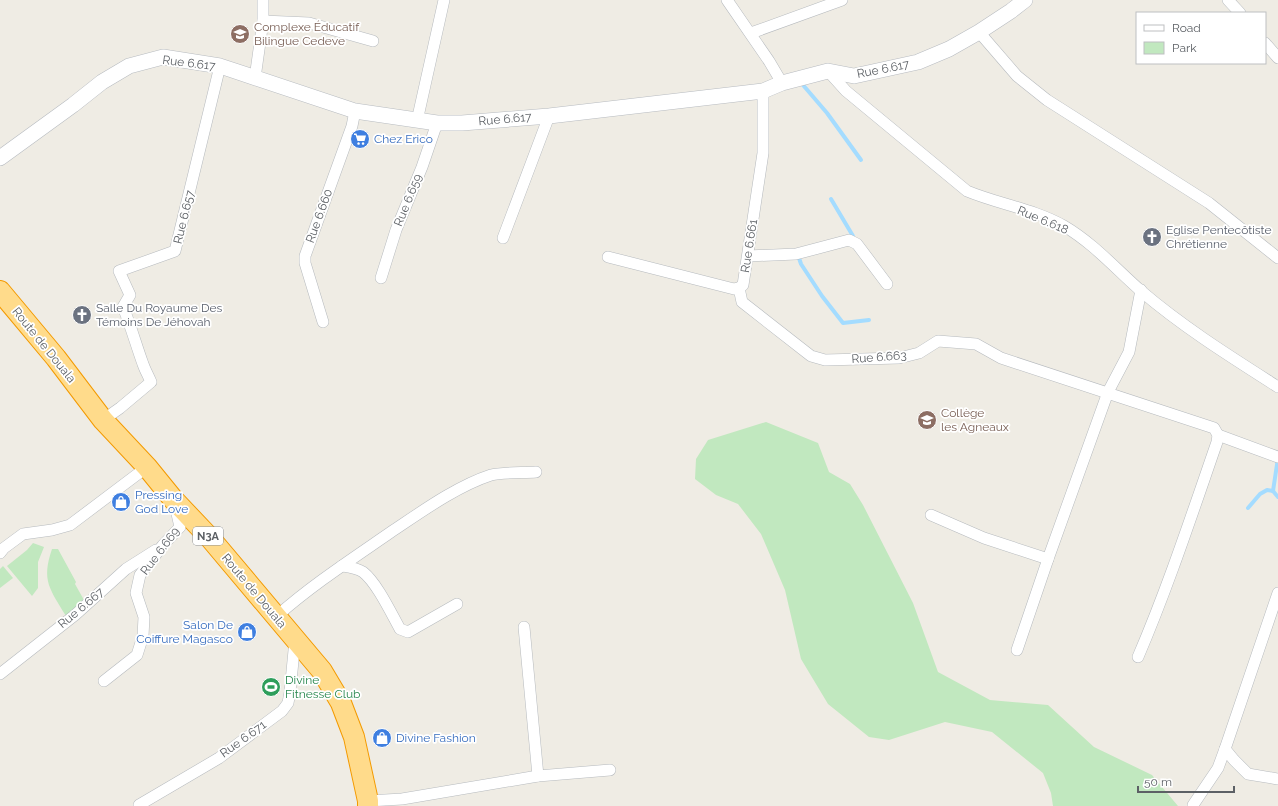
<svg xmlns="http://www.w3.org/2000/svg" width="1278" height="806" font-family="Raleway,sans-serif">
  <rect width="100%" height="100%" fill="#efece4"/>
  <g fill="#c1e8bf">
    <path d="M 766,422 L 818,443 L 829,472 L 850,484 L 863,505 L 913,603 L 938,672 L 990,700 L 1048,705 L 1094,747 L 1152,775 L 1178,806 L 1053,806 L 1051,793 L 1043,773 L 992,732 L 945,722 L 889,740 L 869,737 L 828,704 L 801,659 L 785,590 L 761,534 L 738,504 L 716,495 L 695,479 L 696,459 L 708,440 Z"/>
    <path d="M 33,543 L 44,547 L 38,562 L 38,588 L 32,596 L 7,566 L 27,550 Z"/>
    <path d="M 52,549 L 58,549 L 76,582 L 75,584 L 84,600 L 66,616 C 50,589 41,581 52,549 Z"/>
    <path d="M 3,566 L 13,578 L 0,588 L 0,569 Z"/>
  </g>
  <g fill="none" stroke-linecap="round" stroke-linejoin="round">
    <g stroke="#a4dcff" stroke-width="4">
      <path d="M 803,85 L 827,113 L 861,160"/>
      <path d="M 831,199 L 853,236"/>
      <path d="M 799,258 L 801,264 L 822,296 L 843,323 L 869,320"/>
      <path d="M 1273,491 L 1278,458"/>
      <path d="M 1248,508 L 1260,494 L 1267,490 L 1273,491 L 1278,497"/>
    </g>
    <defs>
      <g id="street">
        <path d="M 727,0 L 769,61 L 782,83"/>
        <path d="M 1228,0 L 1240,13"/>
        <path d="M 263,21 L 309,23 L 373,41"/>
        <path d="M 979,32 L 1017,76 L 1047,100 L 1209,203 L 1278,258"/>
        <path d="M 751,33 L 842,0"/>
        <path d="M 1265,43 L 1278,58"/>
        <path d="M 828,71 L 846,91 L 967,191 C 998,204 1034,209 1064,226 C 1093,243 1116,269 1141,291 C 1183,327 1231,357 1278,387"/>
        <path d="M 255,78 L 263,21 L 263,0"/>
        <path d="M 417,121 L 444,0"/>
        <path d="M 503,238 L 549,116"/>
        <path d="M 748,256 L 796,254 L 849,240 L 857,244 L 887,284"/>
        <path d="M 608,257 L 734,289 L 739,288 L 743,285 L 763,153 L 763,91"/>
        <path d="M 381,278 L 396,230 L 422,167 L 437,123"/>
        <path d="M 739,288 L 742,302 L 811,356 L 825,360 L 899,358 L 919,353 L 938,341 L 976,344 L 1001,358 L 1214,428 L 1218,435 L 1217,442 C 1192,514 1168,587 1138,657"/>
        <path d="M 323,322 L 305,263 L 305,256 L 352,126 L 355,111"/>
        <path d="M 103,420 L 120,408 L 151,382 C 148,375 145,370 143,364 C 136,345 131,326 123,307 L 130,295 L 119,271 L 175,251 L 220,66"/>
        <path d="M 1218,435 L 1278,457"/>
        <path d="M 931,515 L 984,538 L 1048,559"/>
        <path d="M 0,553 L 4,548 L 23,534 L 52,530 L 70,525 L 147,467"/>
        <path d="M 342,566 C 349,567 357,568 363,572 C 377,583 391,613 400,629 L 408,632 L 457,604"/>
        <path d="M 277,616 C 312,585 352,559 391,532 C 421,512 457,486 491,475 C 502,472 524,473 536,472"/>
        <path d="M 524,627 L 538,776"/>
        <path d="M 1017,650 L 1048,559 L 1108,392 L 1129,352 L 1141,290"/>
        <path d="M 0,674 L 75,615 L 126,569 L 156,550"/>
        <path d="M 104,681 L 137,655 L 143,636 L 144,617 L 136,593 L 140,575 L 163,545 L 180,527 L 175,505"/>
        <path d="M 1225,749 L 1278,593"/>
        <path d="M 368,801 L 402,799 L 538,776 L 610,770"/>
        <path d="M 139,805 L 219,758 L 282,711 L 288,703 L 290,692 L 295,640"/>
        <path d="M 1193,805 L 1218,768 L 1225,749 L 1234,760 L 1248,774 L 1278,779"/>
      </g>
      <path id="secondary" d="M 0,158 L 73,105 L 102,82 L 129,66 L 163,57 L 220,66 L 355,111 L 437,123 L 462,123 L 549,116 L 763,91 L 782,83 L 828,71 L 854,76 L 918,62 L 949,49 L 979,32 L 1011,11 L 1025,0"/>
      <path id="highway" d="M 0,291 L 56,358 L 103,420 L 147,467 L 173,499 L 210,538 L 322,671 L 341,703 L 354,737 L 368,801 L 368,806"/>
    </defs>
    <use href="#street" stroke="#b6babe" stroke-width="12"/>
    <use href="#secondary" stroke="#b7bbc0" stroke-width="16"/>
    <use href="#highway" stroke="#f39a00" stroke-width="22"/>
    <use href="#street" stroke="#fff" stroke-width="11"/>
    <use href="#secondary" stroke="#fff" stroke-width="15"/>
    <use href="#highway" stroke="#ffdb8b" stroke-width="20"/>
  </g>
  <defs>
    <symbol id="school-disc" viewBox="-11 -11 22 22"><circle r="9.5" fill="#8d6e63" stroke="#fff"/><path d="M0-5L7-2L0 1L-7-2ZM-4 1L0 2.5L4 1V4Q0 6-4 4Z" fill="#fff"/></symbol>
    <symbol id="supermarket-disc" viewBox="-11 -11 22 22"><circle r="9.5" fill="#3f7fe0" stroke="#fff"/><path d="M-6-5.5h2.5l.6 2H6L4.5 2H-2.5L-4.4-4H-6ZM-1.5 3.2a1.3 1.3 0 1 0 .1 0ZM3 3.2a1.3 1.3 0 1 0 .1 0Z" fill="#fff"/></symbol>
    <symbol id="church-disc" viewBox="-11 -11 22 22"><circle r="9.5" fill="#6b7280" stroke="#fff"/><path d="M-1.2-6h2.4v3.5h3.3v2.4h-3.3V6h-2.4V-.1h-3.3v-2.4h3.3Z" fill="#fff"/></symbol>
    <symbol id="shop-disc" viewBox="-11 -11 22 22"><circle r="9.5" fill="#3f7fe0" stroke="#fff"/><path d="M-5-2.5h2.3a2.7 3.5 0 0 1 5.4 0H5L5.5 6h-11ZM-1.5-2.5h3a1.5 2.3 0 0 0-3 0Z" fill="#fff"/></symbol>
    <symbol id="stadium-disc" viewBox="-11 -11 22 22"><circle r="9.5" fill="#2e9e5b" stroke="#fff"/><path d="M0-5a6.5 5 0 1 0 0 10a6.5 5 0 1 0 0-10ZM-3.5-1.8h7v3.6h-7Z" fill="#fff"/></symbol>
  </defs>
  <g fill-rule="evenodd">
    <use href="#school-disc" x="229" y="23" width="22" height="22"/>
    <use href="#supermarket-disc" x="349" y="128" width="22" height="22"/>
    <use href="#church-disc" x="1141" y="226" width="22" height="22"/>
    <use href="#church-disc" x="71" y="304" width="22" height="22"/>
    <use href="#school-disc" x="916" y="409" width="22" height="22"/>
    <use href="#shop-disc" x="110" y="491" width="22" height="22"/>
    <use href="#shop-disc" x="236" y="621" width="22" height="22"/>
    <use href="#stadium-disc" x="260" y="676" width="22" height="22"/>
    <use href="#shop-disc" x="371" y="727" width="22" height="22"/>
  </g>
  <g text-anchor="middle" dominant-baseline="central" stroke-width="3.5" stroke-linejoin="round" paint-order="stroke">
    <rect fill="#fff" stroke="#8d9093" stroke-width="1" x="193" y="527" width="30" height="18" rx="3"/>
    <g font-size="11" font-weight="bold" fill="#5c6065">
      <text x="208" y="536">N3A</text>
    </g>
    <g font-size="12" fill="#785e54" stroke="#fff" text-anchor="start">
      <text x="254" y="27">Complexe Éducatif<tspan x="254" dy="14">Bilingue Cedeve</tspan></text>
      <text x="941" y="413">Collège<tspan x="941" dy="14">les Agneaux</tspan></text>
    </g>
    <g font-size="12" fill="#5c6065" stroke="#fff">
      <text transform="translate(189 63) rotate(7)">Rue 6.617</text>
      <text transform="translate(883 69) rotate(-11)">Rue 6.617</text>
      <text transform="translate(505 119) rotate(-5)">Rue 6.617</text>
      <text transform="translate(408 200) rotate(-68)">Rue 6.659</text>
      <text transform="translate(319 216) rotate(-70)">Rue 6.660</text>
      <text transform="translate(184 217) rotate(-76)">Rue 6.657</text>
      <text transform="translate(1043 220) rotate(23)">Rue 6.618</text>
      <text transform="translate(749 246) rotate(-81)">Rue 6.661</text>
      <text transform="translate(44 345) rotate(51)">Route de Douala</text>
      <text transform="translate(879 357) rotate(-4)">Rue 6.663</text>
      <text transform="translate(160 551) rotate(-53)">Rue 6.669</text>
      <text transform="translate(254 591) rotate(50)">Route de Douala</text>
      <text transform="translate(81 608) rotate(-40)">Rue 6.667</text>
      <text transform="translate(243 739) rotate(-36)">Rue 6.671</text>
    </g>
    <g font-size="12" fill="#366cbe" stroke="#fff" text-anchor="start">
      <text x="374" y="139">Chez Erico</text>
      <text x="135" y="495">Pressing<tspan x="135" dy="14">God Love</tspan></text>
      <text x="233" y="625" text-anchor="end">Salon De<tspan x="233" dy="14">Coiffure Magasco</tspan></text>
      <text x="396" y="738">Divine Fashion</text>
    </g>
    <g font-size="12" fill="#5b616d" stroke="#fff" text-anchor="start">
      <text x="1166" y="230">Eglise Pentecôtiste<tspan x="1166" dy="14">Chrétienne</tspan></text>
      <text x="96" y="308">Salle Du Royaume Des<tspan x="96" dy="14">Témoins De Jéhovah</tspan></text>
    </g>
    <g font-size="12" fill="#27864d" stroke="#fff" text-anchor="start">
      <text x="285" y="680">Divine<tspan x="285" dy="14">Fitnesse Club</tspan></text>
    </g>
  </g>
  <rect x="1136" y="12" width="130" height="52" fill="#ffffff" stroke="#bebfc1"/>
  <rect x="1144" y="25" width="20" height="6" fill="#ffffff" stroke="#bebfc1"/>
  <text x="1172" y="32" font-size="12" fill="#5c6065">Road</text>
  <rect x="1144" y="42" width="20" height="12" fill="#c1e8bf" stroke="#bebfc1"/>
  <text x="1172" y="52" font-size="12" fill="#5c6065">Park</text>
  <path d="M1138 786v6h96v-6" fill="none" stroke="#5c6065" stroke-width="2"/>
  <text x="1144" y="786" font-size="12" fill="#5c6065" stroke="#ffffff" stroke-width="3" paint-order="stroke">50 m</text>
</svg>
